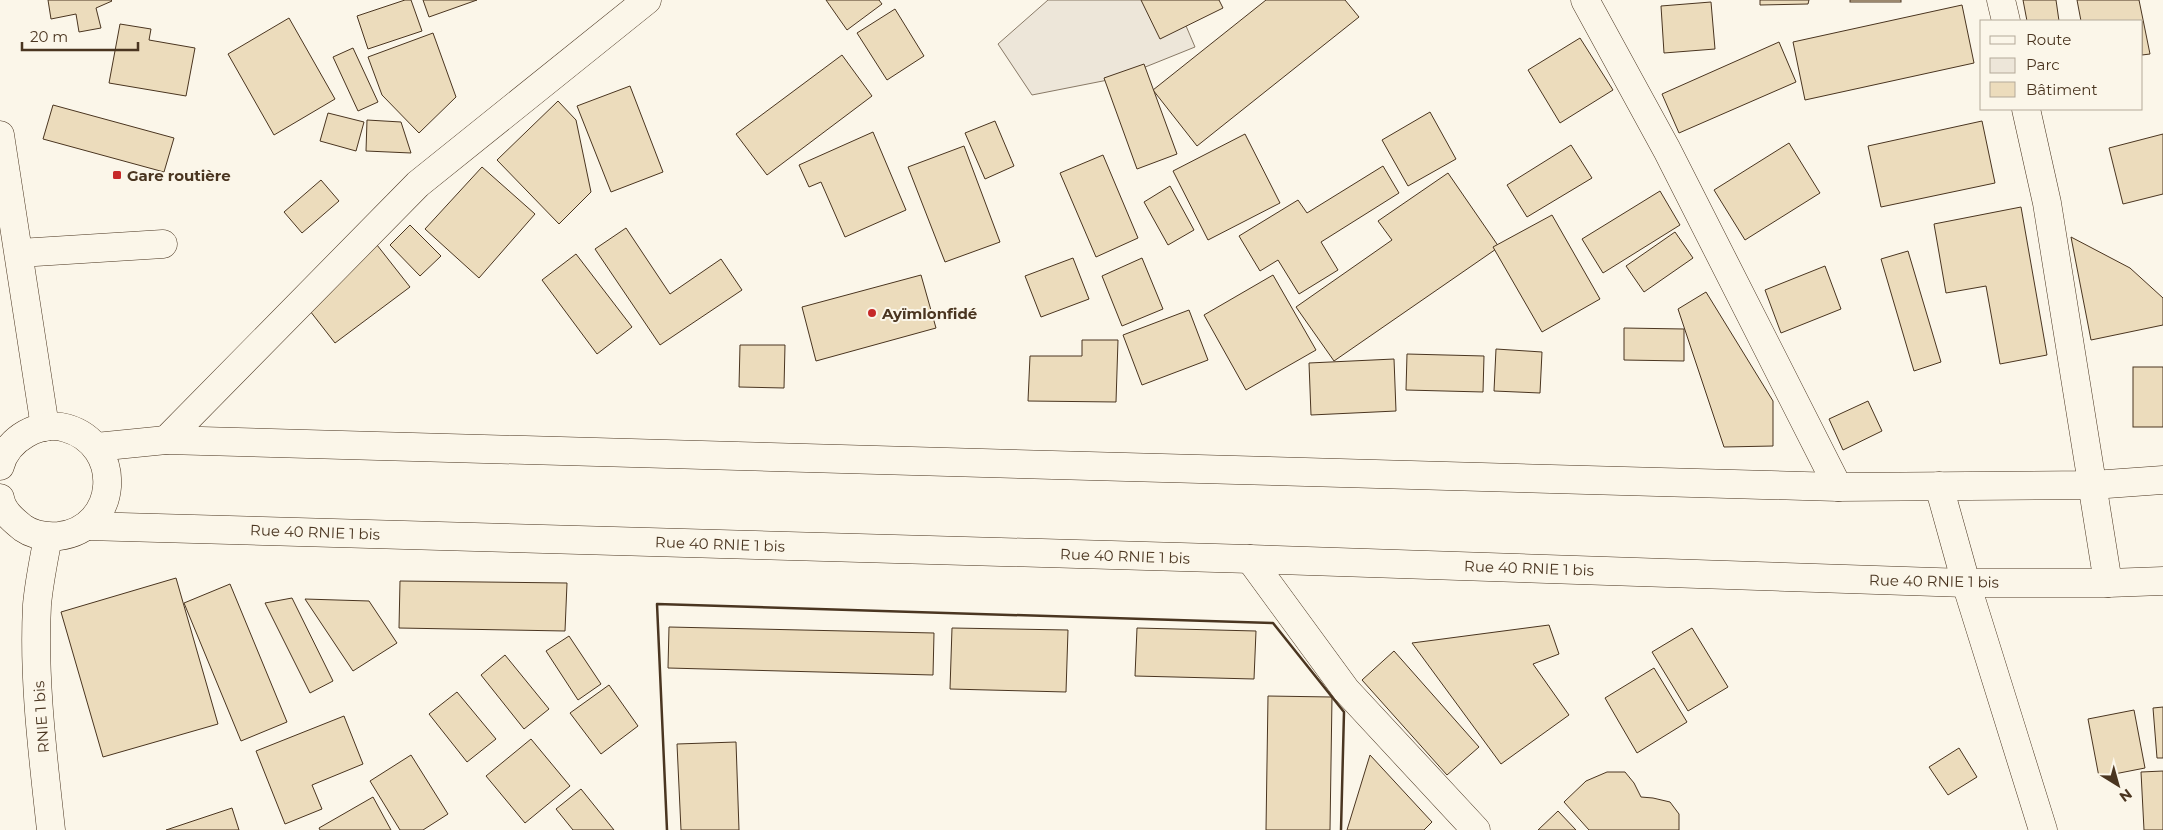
<svg xmlns="http://www.w3.org/2000/svg" width="2163" height="830" font-family="Montserrat,sans-serif">
  <rect width="100%" height="100%" fill="#fbf6e9"/>
  <path fill="#ede6d9" stroke="#887966" d="M 1048,0 L 1175,0 L 1195,47 L 1118,78 L 1032,95 L 998,44 Z"/>
  <g fill="#ecdcbc" stroke="#4a3520">
    <path d="M 48,0 L 111,0 L 112,1 L 96,8 L 101,28 L 79,32 L 76,14 L 51,19 Z"/>
    <path d="M 405,0 L 411,0 L 422,31 L 368,49 L 357,16 Z"/>
    <path d="M 423,0 L 477,0 L 429,17 Z"/>
    <path d="M 826,0 L 879,0 L 882,4 L 847,30 Z"/>
    <path d="M 1141,0 L 1219,0 L 1223,8 L 1160,39 Z"/>
    <path d="M 1266,0 L 1345,0 L 1359,17 L 1197,146 L 1153,90 Z"/>
    <path d="M 1760,0 L 1809,0 L 1808,4 L 1760,5 Z"/>
    <rect x="1850" y="0" width="51" height="2"/>
    <path d="M 2023,0 L 2056,0 L 2059,21 L 2027,21 Z"/>
    <path d="M 2077,0 L 2139,0 L 2150,54 L 2142,55 L 2142,21 L 2081,21 Z"/>
    <path d="M 1711,2 L 1715,49 L 1664,53 L 1661,6 Z"/>
    <path d="M 1962,5 L 1974,63 L 1805,100 L 1793,42 Z"/>
    <path d="M 895,9 L 924,56 L 887,80 L 857,33 Z"/>
    <path d="M 289,18 L 335,99 L 274,135 L 228,54 Z"/>
    <path d="M 120,24 L 151,29 L 149,40 L 195,48 L 186,96 L 109,83 Z"/>
    <path d="M 433,33 L 456,97 L 419,133 L 382,95 L 368,57 Z"/>
    <path d="M 1580,38 L 1613,90 L 1560,123 L 1528,70 Z"/>
    <path d="M 1779,42 L 1796,82 L 1679,133 L 1662,94 Z"/>
    <path d="M 353,48 L 378,102 L 358,111 L 333,57 Z"/>
    <path d="M 842,55 L 872,96 L 767,175 L 736,134 Z"/>
    <path d="M 1144,64 L 1177,154 L 1137,169 L 1104,78 Z"/>
    <path d="M 630,86 L 663,172 L 611,192 L 577,106 Z"/>
    <path d="M 558,101 L 576,120 L 591,192 L 559,224 L 497,160 Z"/>
    <path d="M 53,105 L 174,138 L 164,172 L 43,139 Z"/>
    <path d="M 1430,112 L 1456,159 L 1408,186 L 1382,140 Z"/>
    <path d="M 328,113 L 364,122 L 356,151 L 320,141 Z"/>
    <path d="M 367,120 L 401,122 L 411,153 L 366,151 Z"/>
    <path d="M 995,121 L 1014,166 L 985,179 L 965,133 Z"/>
    <path d="M 1982,121 L 1995,183 L 1881,207 L 1868,146 Z"/>
    <path d="M 873,132 L 906,210 L 845,237 L 821,182 L 809,187 L 799,165 Z"/>
    <path d="M 1245,134 L 1280,203 L 1208,240 L 1173,171 Z"/>
    <path d="M 2163,134 L 2163,194 L 2123,204 L 2109,148 Z"/>
    <path d="M 1789,143 L 1820,193 L 1745,240 L 1714,190 Z"/>
    <path d="M 1571,145 L 1592,178 L 1527,217 L 1507,185 Z"/>
    <path d="M 964,146 L 1000,242 L 945,262 L 908,167 Z"/>
    <path d="M 1103,155 L 1138,238 L 1096,257 L 1060,173 Z"/>
    <path d="M 1383,166 L 1399,193 L 1321,242 L 1338,270 L 1299,294 L 1278,260 L 1260,271 L 1239,236 L 1298,200 L 1307,213 Z"/>
    <path d="M 482,167 L 535,214 L 479,278 L 425,229 Z"/>
    <path d="M 1448,173 L 1499,247 L 1334,361 L 1296,307 L 1392,240 L 1378,221 Z"/>
    <path d="M 321,180 L 339,201 L 302,233 L 284,212 Z"/>
    <path d="M 1170,186 L 1194,230 L 1168,245 L 1144,202 Z"/>
    <path d="M 1660,191 L 1680,225 L 1603,273 L 1582,239 Z"/>
    <path d="M 2021,207 L 2047,355 L 2000,364 L 1986,286 L 1946,293 L 1934,224 Z"/>
    <path d="M 1552,215 L 1600,299 L 1542,332 L 1493,247 Z"/>
    <path d="M 410,225 L 441,256 L 420,276 L 390,245 Z"/>
    <path d="M 626,228 L 670,294 L 721,259 L 742,290 L 660,345 L 595,249 Z"/>
    <path d="M 1675,232 L 1693,258 L 1644,292 L 1626,266 Z"/>
    <path d="M 2071,237 L 2130,268 L 2163,298 L 2163,325 L 2091,340 Z"/>
    <path d="M 377,245 L 410,287 L 335,343 L 303,302 Z"/>
    <path d="M 1908,251 L 1941,362 L 1914,371 L 1881,259 Z"/>
    <path d="M 576,254 L 632,327 L 597,354 L 542,280 Z"/>
    <path d="M 1073,258 L 1089,299 L 1041,317 L 1025,276 Z"/>
    <path d="M 1142,258 L 1163,309 L 1122,326 L 1102,276 Z"/>
    <path d="M 1825,266 L 1841,309 L 1781,333 L 1765,290 Z"/>
    <path d="M 921,275 L 936,328 L 816,361 L 802,307 Z"/>
    <path d="M 1273,275 L 1316,350 L 1246,390 L 1204,315 Z"/>
    <path d="M 1706,292 L 1773,401 L 1773,446 L 1724,447 L 1678,309 Z"/>
    <path d="M 1189,310 L 1208,360 L 1142,385 L 1123,335 Z"/>
    <path d="M 1624,328 L 1684,329 L 1684,361 L 1624,360 Z"/>
    <path d="M 1082,340 L 1118,340 L 1116,402 L 1028,401 L 1030,356 L 1082,356 Z"/>
    <path d="M 740,345 L 785,345 L 784,388 L 739,387 Z"/>
    <path d="M 1496,349 L 1542,352 L 1540,393 L 1494,391 Z"/>
    <path d="M 1407,354 L 1484,356 L 1483,392 L 1406,390 Z"/>
    <path d="M 1394,359 L 1396,411 L 1311,415 L 1309,363 Z"/>
    <rect x="2133" y="367" width="30" height="60"/>
    <path d="M 1868,401 L 1882,431 L 1843,450 L 1829,419 Z"/>
    <path d="M 176,578 L 218,724 L 103,757 L 61,612 Z"/>
    <path d="M 400,581 L 567,583 L 565,631 L 399,628 Z"/>
    <path d="M 230,584 L 287,722 L 241,741 L 184,603 Z"/>
    <path d="M 292,598 L 333,681 L 310,693 L 265,603 Z"/>
    <path d="M 305,599 L 369,601 L 397,643 L 353,671 Z"/>
    <path d="M 1549,625 L 1559,654 L 1533,664 L 1569,715 L 1501,764 L 1412,643 Z"/>
    <path d="M 669,627 L 934,633 L 933,675 L 668,668 Z"/>
    <path d="M 952,628 L 1068,630 L 1066,692 L 950,689 Z"/>
    <path d="M 1137,628 L 1256,631 L 1254,679 L 1135,676 Z"/>
    <path d="M 1692,628 L 1728,687 L 1688,711 L 1652,652 Z"/>
    <path d="M 569,636 L 601,684 L 578,700 L 546,651 Z"/>
    <path d="M 1394,651 L 1479,747 L 1447,775 L 1362,680 Z"/>
    <path d="M 505,655 L 549,709 L 524,729 L 481,675 Z"/>
    <path d="M 1654,668 L 1687,722 L 1637,753 L 1605,698 Z"/>
    <path d="M 609,685 L 638,726 L 601,754 L 570,713 Z"/>
    <path d="M 457,692 L 496,739 L 467,762 L 429,714 Z"/>
    <path d="M 1268,696 L 1332,697 L 1330,830 L 1266,830 Z"/>
    <path d="M 2163,707 L 2163,758 L 2157,758 L 2153,708 Z"/>
    <path d="M 2134,710 L 2145,768 L 2099,777 L 2088,719 Z"/>
    <path d="M 344,716 L 363,764 L 312,785 L 322,809 L 285,824 L 256,751 Z"/>
    <path d="M 531,739 L 570,786 L 525,823 L 486,776 Z"/>
    <path d="M 736,742 L 739,830 L 681,830 L 677,744 Z"/>
    <path d="M 1959,748 L 1977,777 L 1948,795 L 1929,767 Z"/>
    <path d="M 411,755 L 448,814 L 423,830 L 400,830 L 370,781 Z"/>
    <path d="M 1370,755 L 1432,822 L 1424,830 L 1347,830 Z"/>
    <path d="M 2163,771 L 2163,830 L 2144,830 L 2141,772 Z"/>
    <path d="M 1607,772 L 1625,772 L 1634,783 L 1641,797 L 1653,798 L 1670,802 L 1679,814 L 1679,830 L 1589,830 L 1564,802 L 1586,781 Z"/>
    <path d="M 581,789 L 614,830 L 573,830 L 556,809 Z"/>
    <path d="M 373,797 L 391,830 L 320,830 L 319,828 Z"/>
    <path d="M 232,808 L 239,830 L 166,830 Z"/>
    <path d="M 1558,811 L 1576,830 L 1538,830 Z"/>
  </g>
  <g fill="none" stroke-linecap="round" stroke-linejoin="round">
    <defs>
      <g id="minor">
        <path d="M 1585,0 L 1667,150 L 1838,487"/>
        <path d="M 2001,0 L 2006,21"/>
        <path d="M 2026,109 L 2047,203 L 2108,583"/>
        <path d="M 0,135 L 45,427"/>
        <path d="M 19,253 L 163,244"/>
        <path d="M 166,440 L 418,184 L 647,0"/>
        <path d="M 1939,486 L 1966,583 L 2043,830"/>
        <path d="M 1250,559 L 1346,690 L 1476,830"/>
      </g>
      <g id="major">
        <path d="M 96,447 L 166,440 L 1838,487 L 2093,485 L 2163,480"/>
        <path d="M 0,466 C 7,439 40,420 66,428 C 125,445 119,529 59,536 C 46,537 33,535 23,528 C 13,520 2,511 0,498"/>
        <path d="M 86,526 L 1250,559 L 1966,583 L 2108,583 L 2163,581"/>
        <path d="M 48,537 C 44,559 39,582 37,605 C 33,680 43,756 51,830"/>
      </g>
    </defs>
    <use href="#minor" stroke="#4a3520" stroke-width="29"/>
    <use href="#major" stroke="#4a3520" stroke-width="29"/>
    <use href="#minor" stroke="#fbf6e9" stroke-width="28"/>
    <use href="#major" stroke="#fbf6e9" stroke-width="28"/>
    <path stroke="#4a3520" stroke-width="2.5" d="M 667,830 L 657,604 L 1273,623 L 1344,712 L 1341,830"/>
  </g>
  <g fill="#c62828" stroke="#fbf6e9" stroke-width="2">
    <rect x="112" y="170" width="10" height="10" rx="2.5"/>
    <circle cx="872" cy="313" r="5"/>
  </g>
  <g text-anchor="middle" dominant-baseline="central" stroke-width="4" stroke-linejoin="round" paint-order="stroke">
    <g font-size="15" font-weight="bold" fill="#4a3520" stroke="#fbf6e9" text-anchor="start">
      <text x="127" y="175">Gare routière</text>
      <text x="882" y="313">Ayïmlonfidé</text>
    </g>
    <g font-size="15" fill="#4a3520" stroke="#fbf6e9">
      <text transform="translate(315 532) rotate(2)">Rue 40 RNIE 1 bis</text>
      <text transform="translate(720 544) rotate(2)">Rue 40 RNIE 1 bis</text>
      <text transform="translate(1125 556) rotate(2)">Rue 40 RNIE 1 bis</text>
      <text transform="translate(1529 568) rotate(2)">Rue 40 RNIE 1 bis</text>
      <text transform="translate(1934 581) rotate(1)">Rue 40 RNIE 1 bis</text>
      <text transform="translate(41 717) rotate(-94)">RNIE 1 bis</text>
    </g>
  </g>
  <rect x="1980" y="20" width="162" height="90" fill="#fbf6e9" stroke="#b4a999"/>
  <rect x="1990" y="36" width="25" height="8" fill="#fbf6e9" stroke="#b4a999"/>
  <text x="2026" y="45" font-size="15" fill="#4a3520">Route</text>
  <rect x="1990" y="58" width="25" height="15" fill="#ede6d9" stroke="#b4a999"/>
  <text x="2026" y="70" font-size="15" fill="#4a3520">Parc</text>
  <rect x="1990" y="82" width="25" height="15" fill="#ecdcbc" stroke="#b4a999"/>
  <text x="2026" y="95" font-size="15" fill="#4a3520">Bâtiment</text>
  <g transform="translate(2118 785) rotate(143)" stroke="#fbf6e9" stroke-width="4" paint-order="stroke">
  <path d="M0-4L9 19L0 12L-9 19Z" fill="#4a3520"/>
  <text y="-8" font-size="14" font-weight="bold" text-anchor="middle" fill="#4a3520">N</text>
  </g>
  <path d="M22 42v8h116v-8" fill="none" stroke="#4a3520" stroke-width="2.5"/>
  <text x="30" y="42" font-size="15" fill="#4a3520" stroke="#fbf6e9" stroke-width="4" paint-order="stroke">20 m</text>
</svg>
